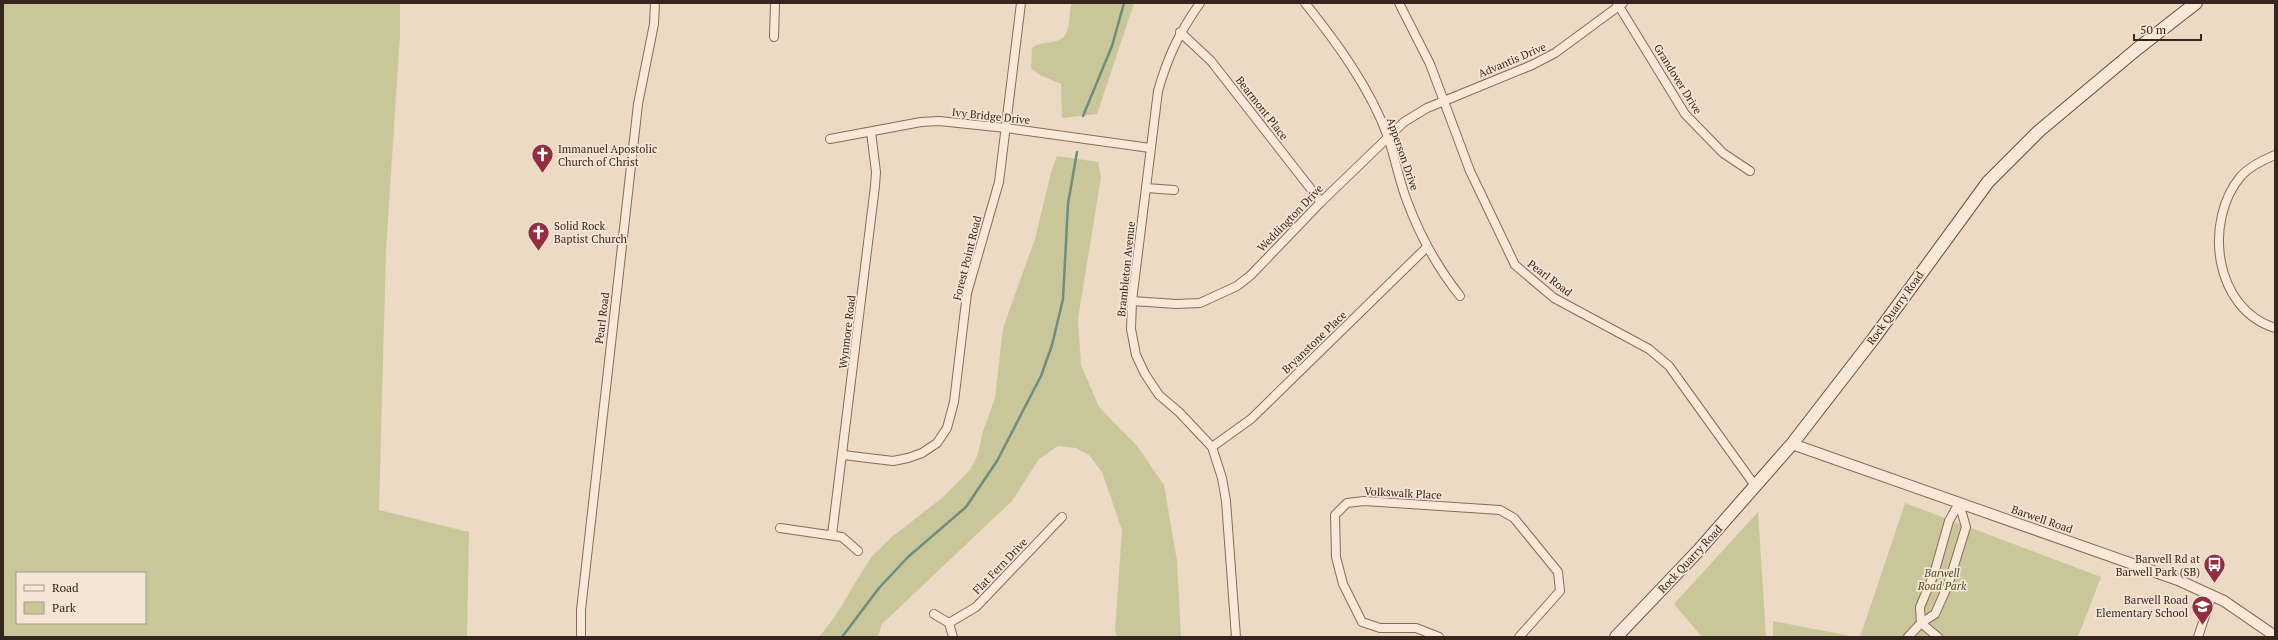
<svg xmlns="http://www.w3.org/2000/svg" width="2278" height="640" font-family="'PT Serif',serif">
  <rect width="100%" height="100%" fill="#ecdac4"/>
  <g fill="#c9c799" fill-rule="evenodd">
    <path d="M 3,3 L 400,3 L 400,35 L 386,250 L 379,510 L 469,532 L 467,637 L 3,637 ZM 17,573 L 145,573 L 145,623 L 17,623 Z"/>
    <path d="M 1072,3 L 1134,3 L 1097,114 L 1062,118 L 1061,84 L 1040,75 L 1031,68 L 1032,48 C 1045,38 1063,48 1068,28 C 1070,20 1069,11 1072,3 Z"/>
    <path d="M 1057,156 L 1098,162 L 1101,177 L 1078,319 L 1081,365 L 1099,407 L 1138,447 L 1164,485 L 1177,561 L 1181,637 L 1117,637 L 1115,631 L 1122,530 L 1102,472 L 1089,455 L 1076,448 L 1058,446 L 1039,459 L 1012,501 L 882,624 L 878,637 L 819,637 L 834,618 L 871,557 L 893,536 L 942,498 L 970,470 L 978,454 L 983,431 L 995,398 L 1003,328 L 1035,239 L 1052,169 Z"/>
    <path d="M 1905,503 L 2101,577 L 2078,637 L 1860,637 Z"/>
    <path d="M 1758,512 L 1766,637 L 1702,637 L 1674,604 Z"/>
    <path d="M 1773,621 L 1856,637 L 1773,637 Z"/>
  </g>
  <g fill="none" stroke-linecap="round" stroke-linejoin="round">
    <g stroke="#6d8d80" stroke-width="2.5">
      <path d="M 1083,116 L 1112,46 L 1124,3"/>
      <path d="M 842,637 L 879,588 L 908,557 L 966,507 L 997,461 L 1041,376 L 1052,345 L 1063,299 L 1068,204 L 1077,152"/>
    </g>
    <defs>
      <g id="minor">
        <path d="M 1200,3 C 1179,33 1168,56 1158,91 L 1132,301 L 1131,329 L 1136,355 L 1145,374 L 1159,395 L 1179,412 L 1212,447 L 1222,478 L 1226,501 L 1236,637"/>
        <path d="M 1305,3 C 1337,43 1370,88 1388,137 C 1395,158 1399,180 1407,201 C 1420,236 1437,267 1460,296"/>
        <path d="M 1399,3 L 1430,64 L 1470,171 L 1515,265 L 1554,298 L 1649,349 L 1669,366 L 1756,487"/>
        <path d="M 1617,3 L 1685,114 L 1723,153 L 1750,171"/>
        <path d="M 1180,32 L 1211,61 L 1321,202"/>
        <path d="M 774,37 L 775,3"/>
        <path d="M 830,139 L 921,122 L 939,121 L 1006,128 L 1150,148"/>
        <path d="M 2275,155 C 2263,160 2250,166 2241,176 C 2203,221 2214,309 2275,328"/>
        <path d="M 1146,188 L 1174,190"/>
        <path d="M 1132,301 L 1176,304 L 1200,303 L 1237,286 L 1251,275 L 1321,202 L 1404,122 L 1427,108 L 1532,65 L 1555,53 L 1623,3"/>
        <path d="M 1212,447 L 1251,419 L 1427,247"/>
        <path d="M 843,455 L 893,461 L 908,458 L 922,453 L 937,443 L 947,428 L 954,402 L 967,293 L 999,182 L 1021,3"/>
        <path d="M 780,528 L 842,537 L 858,551"/>
        <path d="M 832,535 L 875,186 L 876,172 L 871,132"/>
        <path d="M 934,614 L 949,623 L 953,637"/>
        <path d="M 949,623 L 976,607 L 1062,517"/>
        <path d="M 1921,623 L 1920,607 L 1934,574 L 1949,521 L 1959,503"/>
        <path d="M 1921,623 L 1938,637"/>
        <path d="M 581,637 L 581,610 L 638,104 L 654,24 L 655,3"/>
        <path d="M 1439,637 L 1416,628 L 1380,628 L 1362,622 L 1343,584 L 1336,557 L 1335,515 L 1347,503 L 1364,501 L 1500,510 L 1514,518 L 1558,572 L 1560,591 L 1519,637"/>
        <path d="M 1908,637 L 1921,623 L 1935,614 L 1948,585 L 1966,527 L 1959,503"/>
        <path d="M 2198,637 L 2212,595"/>
      </g>
      <path id="tertiary" d="M 1792,444 L 2178,580 L 2224,601 L 2275,636"/>
      <path id="secondary" d="M 1616,637 L 1698,551 L 1792,444 L 1874,338 L 1988,182 L 2039,131 L 2137,49 L 2196,3"/>
    </defs>
    <use href="#minor" stroke="#866b5c" stroke-width="10"/>
    <use href="#tertiary" stroke="#866b5c" stroke-width="12"/>
    <use href="#secondary" stroke="#674c3f" stroke-width="14"/>
    <use href="#minor" stroke="#f7e8d7" stroke-width="8"/>
    <use href="#tertiary" stroke="#f7e8d7" stroke-width="10"/>
    <use href="#secondary" stroke="#f7e8d7" stroke-width="12"/>
  </g>
  <defs>
    <symbol id="church-pin" viewBox="-11 -11 22 30"><path d="M0 17L-7.5 6A9.5 9.5 0 1 1 7.5 6Z" fill="#912f40" stroke="#f4e5d4"/><path d="M-1.2-6h2.4v3.5h3.3v2.4h-3.3V6h-2.4V-.1h-3.3v-2.4h3.3Z" fill="#fff"/></symbol>
    <symbol id="bus-pin" viewBox="-11 -11 22 30"><path d="M0 17L-7.5 6A9.5 9.5 0 1 1 7.5 6Z" fill="#912f40" stroke="#f4e5d4"/><path d="M-5-6H5V4H4V6H2V4H-2V6H-4V4H-5ZM-3.5-4V0h7V-4ZM-3.5 1.2v1.5H-2V1.2ZM2 1.2v1.5H3.5V1.2Z" fill="#fff"/></symbol>
    <symbol id="school-pin" viewBox="-11 -11 22 30"><path d="M0 17L-7.5 6A9.5 9.5 0 1 1 7.5 6Z" fill="#912f40" stroke="#f4e5d4"/><path d="M0-5L7-2L0 1L-7-2ZM-4 1L0 2.5L4 1V4Q0 6-4 4Z" fill="#fff"/></symbol>
  </defs>
  <g fill-rule="evenodd">
    <use href="#church-pin" x="530" y="142" width="25" height="34"/>
    <use href="#church-pin" x="526" y="220" width="25" height="34"/>
    <use href="#bus-pin" x="2202" y="552" width="25" height="34"/>
    <use href="#school-pin" x="2190" y="594" width="25" height="34"/>
  </g>
  <g text-anchor="middle" dominant-baseline="central" stroke-width="3.5" stroke-linejoin="round" paint-order="stroke">
    <g font-size="11" fill="#36261f" stroke="#f4e5d4">
      <text transform="translate(1512 60) rotate(-23)">Advantis Drive</text>
      <text transform="translate(1678 79) rotate(58)">Grandover Drive</text>
      <text transform="translate(1262 108) rotate(52)">Bearmont Place</text>
      <text transform="translate(991 116) rotate(6)">Ivy Bridge Drive</text>
      <text transform="translate(1403 154) rotate(71)">Apperson Drive</text>
      <text transform="translate(1290 218) rotate(-46)">Weddington Drive</text>
      <text transform="translate(967 258) rotate(-76)">Forest Point Road</text>
      <text transform="translate(1126 269) rotate(-84)">Brambleton Avenue</text>
      <text transform="translate(1550 278) rotate(37)">Pearl Road</text>
      <text transform="translate(1895 308) rotate(-54)">Rock Quarry Road</text>
      <text transform="translate(602 318) rotate(-83)">Pearl Road</text>
      <text transform="translate(847 332) rotate(-83)">Wynmore Road</text>
      <text transform="translate(1314 342) rotate(-44)">Bryanstone Place</text>
      <text transform="translate(1403 493) rotate(3)">Volkswalk Place</text>
      <text transform="translate(2042 519) rotate(19)">Barwell Road</text>
      <text transform="translate(1690 559) rotate(-47)">Rock Quarry Road</text>
      <text transform="translate(1000 566) rotate(-46)">Flat Fern Drive</text>
    </g>
    <g font-size="11" fill="#36261f" stroke="#f4e5d4" text-anchor="start">
      <text x="558" y="149">Immanuel Apostolic<tspan x="558" dy="13">Church of Christ</tspan></text>
      <text x="554" y="226">Solid Rock<tspan x="554" dy="13">Baptist Church</tspan></text>
      <text x="2200" y="559" text-anchor="end">Barwell Rd at<tspan x="2200" dy="13">Barwell Park (SB)</tspan></text>
      <text x="2188" y="600" text-anchor="end">Barwell Road<tspan x="2188" dy="13">Elementary School</tspan></text>
    </g>
    <g font-size="11" font-style="italic" fill="#4e5226" stroke="#f4e5d4">
      <text x="1942" y="573">Barwell<tspan x="1942" dy="13">Road Park</tspan></text>
    </g>
  </g>
  <rect width="2278" height="640" fill="none" stroke="#36261f" stroke-width="8"/>
  <rect x="16" y="572" width="130" height="52" fill="#f4e5d4" stroke="#a8998c"/>
  <rect x="24" y="585" width="20" height="6" fill="#f7e8d7" stroke="#a8998c"/>
  <text x="52" y="592" font-size="12" fill="#36261f">Road</text>
  <rect x="24" y="602" width="20" height="12" fill="#c9c799" stroke="#a8998c"/>
  <text x="52" y="612" font-size="12" fill="#36261f">Park</text>
  <path d="M2134 34v6h67v-6" fill="none" stroke="#36261f" stroke-width="2"/>
  <text x="2140" y="34" font-size="12" fill="#36261f" stroke="#f4e5d4" stroke-width="3" paint-order="stroke">50 m</text>
</svg>
